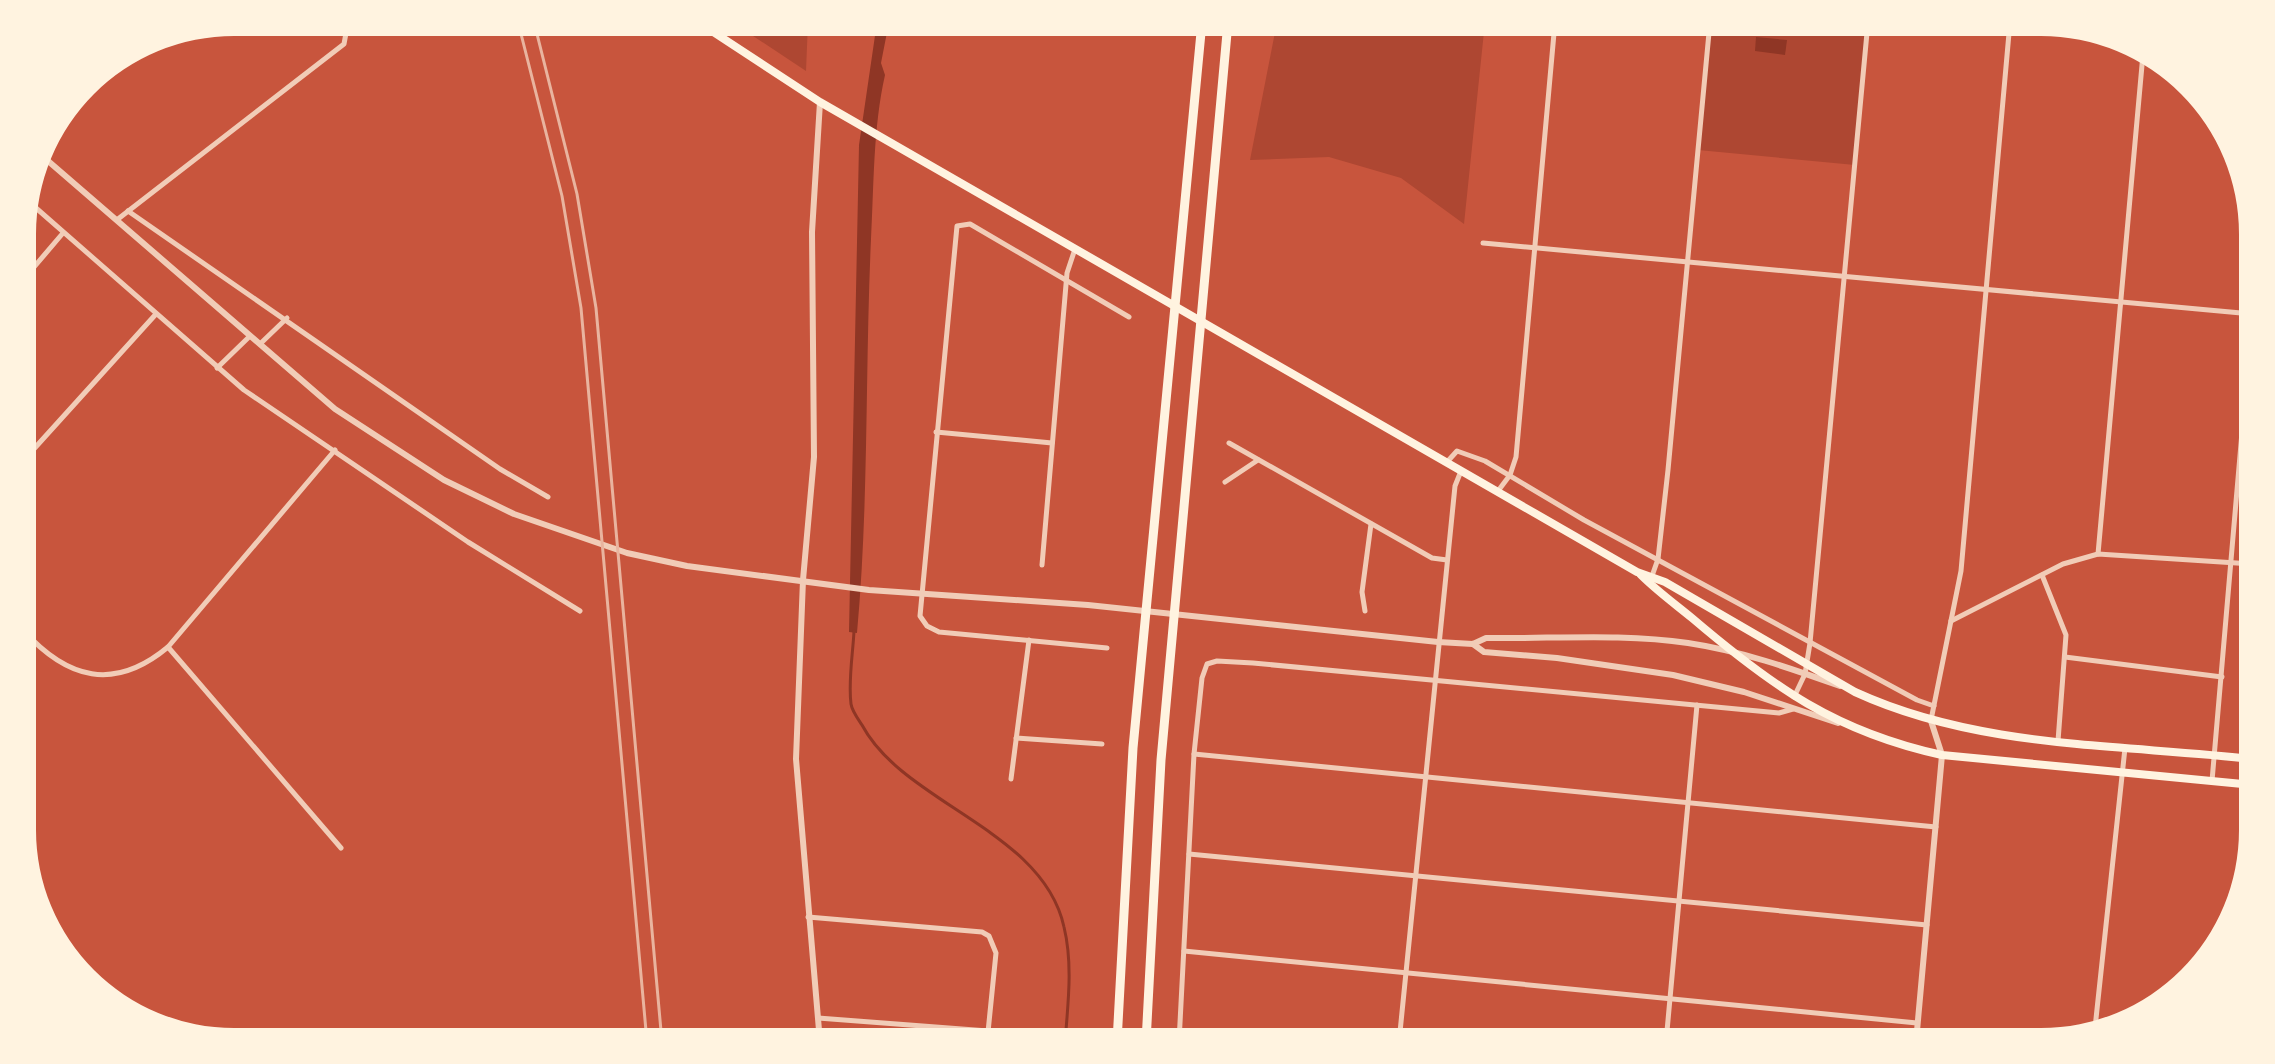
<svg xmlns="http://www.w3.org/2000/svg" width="2275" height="1064" font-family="Helvetica,sans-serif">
  <rect width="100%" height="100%" fill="#c8553d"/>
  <g fill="#ae4732">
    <path d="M 732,22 L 808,22 L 806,71 Z"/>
    <path d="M 1277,22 L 1485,22 L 1464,224 L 1401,178 L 1329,157 L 1250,160 Z"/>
    <path d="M 1710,22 L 1768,22 L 1868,32 L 1855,165 L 1698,150 Z"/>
  </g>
  <g fill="#8f3625">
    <path d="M 877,22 L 889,22 L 881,63 L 885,75 C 873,128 874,185 871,239 C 865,370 869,502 857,633 L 849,632 L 859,145 Z"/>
    <path d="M 1756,37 L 1787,40 L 1785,55 L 1755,51 Z"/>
  </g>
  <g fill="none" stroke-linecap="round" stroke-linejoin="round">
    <path stroke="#8f3625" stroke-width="3" d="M 854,631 C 853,653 848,681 851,704 C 852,711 858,719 862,725 C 904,804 1043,830 1064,927 C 1073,964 1068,1004 1065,1042"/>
    <g stroke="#f1ccb7" stroke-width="5">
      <path d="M 28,201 L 244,390 L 468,542 L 580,611"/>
      <path d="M 128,211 L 500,469 L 548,497"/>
      <path d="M 118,219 L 344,44 L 348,22"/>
      <path d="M 1483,243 L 2252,314"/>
      <path d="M 23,280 L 63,233"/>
      <path d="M 260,344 L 287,318"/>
      <path d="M 217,368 L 250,336"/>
      <path d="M 936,432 L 1052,443"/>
      <path d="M 1229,443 L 1432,558 L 1447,560"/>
      <path d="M 23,461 L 156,314"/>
      <path d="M 1447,462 L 1457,451 L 1485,461 L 1584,520 L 1917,700 L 1934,706"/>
      <path d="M 1225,482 L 1258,460"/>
      <path d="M 1498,491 L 1510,475 L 1516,457 L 1555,22"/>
      <path d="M 2098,554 L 2143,54"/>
      <path d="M 1042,565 L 1067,273 L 1075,249"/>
      <path d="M 2042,575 L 2066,635 L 2058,741"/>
      <path d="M 1652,576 L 1658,559 L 1668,470 L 1710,22"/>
      <path d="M 1365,611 L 1362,592 L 1371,524"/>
      <path d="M 1951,621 L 2063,564 L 2098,554 L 2252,564"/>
      <path d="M 23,630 C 67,679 114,692 168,647 L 335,450"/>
      <path d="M 168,647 L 341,848"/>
      <path d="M 1107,648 L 939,632 L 927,626 L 920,616 L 957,226 L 970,224 L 1129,317"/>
      <path d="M 2065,657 L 2222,677"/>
      <path d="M 1794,697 L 1805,674 L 1810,643 L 1868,22"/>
      <path d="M 1931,720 L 1961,571 L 2010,22"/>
      <path d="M 1016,738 L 1102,744"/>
      <path d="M 1194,754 L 1936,827"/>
      <path d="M 1011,779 L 1029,640"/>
      <path d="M 2212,781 L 2252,316"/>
      <path d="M 1189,854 L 1927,925"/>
      <path d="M 808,917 L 982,932 L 989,936 L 996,953 L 987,1042"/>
      <path d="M 1184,951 L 1917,1023"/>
      <path d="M 818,1018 L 988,1031"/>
      <path d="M 2095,1028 L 2125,748"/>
      <path d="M 1179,1042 L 1194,754 L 1202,678 L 1207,664 L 1217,661 L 1253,663 L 1779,713 L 1793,709"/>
      <path d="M 1399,1042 L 1455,486 L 1461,471"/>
      <path d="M 1666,1042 L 1697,705"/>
    </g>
    <g stroke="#f1ccb7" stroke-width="6">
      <path d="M 40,154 L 335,409 L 444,480 L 514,514 L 627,553 L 687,566 L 869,590 L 1088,605 L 1438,642 L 1473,644 L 1486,638 C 1552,639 1622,633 1688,643 C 1741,651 1790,668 1840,686"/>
      <path d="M 1473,644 L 1484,652 L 1557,658 L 1673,675 L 1744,692 L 1838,723"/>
      <path d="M 820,1042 L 796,759 L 803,580 L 814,457 L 812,232 L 820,102"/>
      <path d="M 1916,1042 L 1942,755 L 1931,721"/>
    </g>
    <g stroke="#fff3e0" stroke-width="8">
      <path d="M 698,22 L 820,102 L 1637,572 L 1665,582 L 1855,692 C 1979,749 2119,744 2253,759"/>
      <path d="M 1641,575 C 1657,591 1675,604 1692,618 C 1773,687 1836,732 1942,755 L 2253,785"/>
    </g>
    <g stroke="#fff3e0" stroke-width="9">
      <path d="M 1117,1042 L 1133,748 L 1202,22"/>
      <path d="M 1146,1042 L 1161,760 L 1228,22"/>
    </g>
    <g stroke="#e9b49f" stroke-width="3">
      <path d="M 518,22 L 562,196 L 581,308 L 647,1042"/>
      <path d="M 534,22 L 577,194 L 596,308 L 662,1042"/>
    </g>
  </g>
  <path d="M0 0H2275V1064H0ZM234 36H2041A198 198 0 0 1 2239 234V830A198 198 0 0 1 2041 1028H234A198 198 0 0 1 36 830V234A198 198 0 0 1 234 36Z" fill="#fff3e0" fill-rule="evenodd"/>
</svg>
